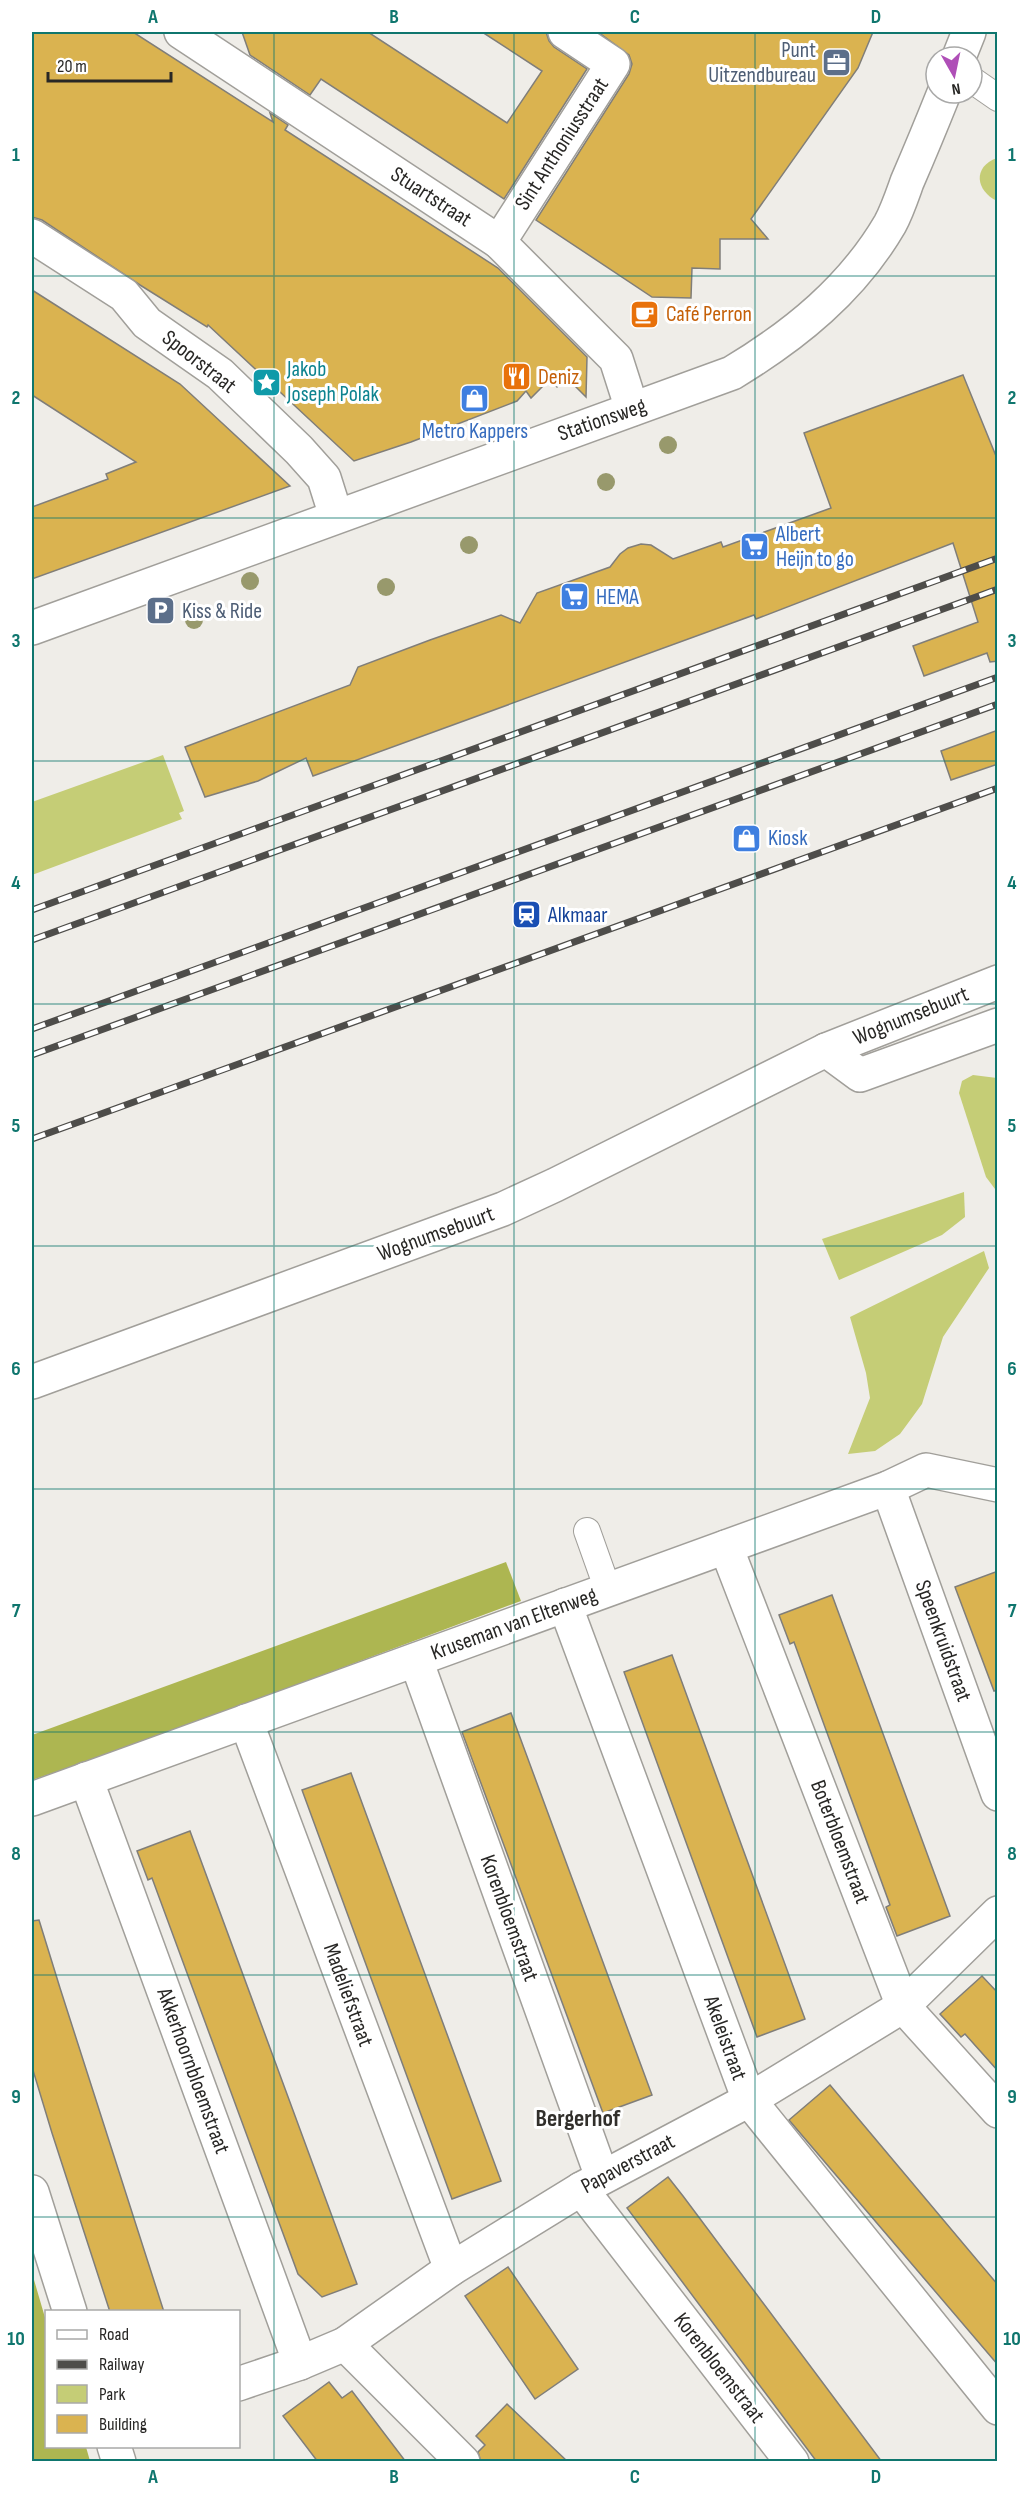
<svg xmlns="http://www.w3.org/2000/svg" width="1029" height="2493" font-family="'Sofia Sans Condensed',sans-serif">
  <rect width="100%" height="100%" fill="#efede8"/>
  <g fill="#c5cd76">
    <path d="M 997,158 L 998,158 L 997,201 C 976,191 972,167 997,158 Z"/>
    <path d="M 163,755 L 184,811 L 179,813 L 182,819 L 32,875 L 32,802 Z"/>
    <path d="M 973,1075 L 997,1078 L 997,1189 L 995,1189 L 986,1177 L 959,1093 L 962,1081 Z"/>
    <path d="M 964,1192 L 965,1217 L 942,1235 L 839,1280 L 822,1239 Z"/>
    <path d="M 984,1251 L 989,1268 L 943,1337 L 922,1404 L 900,1434 L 875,1451 L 848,1454 L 870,1398 L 866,1373 L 850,1317 Z"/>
  </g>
  <g fill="#adb651">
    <path d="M 506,1562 L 521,1601 L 130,1747 L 32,1780 L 32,1735 Z"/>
    <path d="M 32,2273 L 46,2321 L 46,2446 L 86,2447 L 90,2461 L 33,2461 Z"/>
  </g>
  <g fill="#dab350" stroke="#807e79" stroke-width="1.5">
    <path d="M 32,32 L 133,32 L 273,122 L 270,113 L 288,125 L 285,130 L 498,268 L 587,357 L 586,397 L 566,377 L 557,387 L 549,380 L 531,398 L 526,391 L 517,401 L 411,442 L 354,461 L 208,325 L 207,327 L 140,285 L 42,220 L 32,217 Z"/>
    <path d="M 242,32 L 368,32 L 507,123 L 542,71 L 482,32 L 546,32 L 549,41 L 554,47 L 587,69 L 504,199 L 321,79 L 310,95 L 250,55 Z"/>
    <path d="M 598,32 L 873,32 L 858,68 L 751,219 L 768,239 L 720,239 L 720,269 L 692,268 L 691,298 L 652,297 L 536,220 L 629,74 L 632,64 L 629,55 Z"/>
    <path d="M 32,290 L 180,384 L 290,486 L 32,579 L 32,507 L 108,479 L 106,474 L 136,462 L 32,395 Z"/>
    <path d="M 963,375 L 998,461 L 998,661 L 990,662 L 987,653 L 924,676 L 913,646 L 978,622 L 953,543 L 756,619 L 754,615 L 313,776 L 306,758 L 258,781 L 205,797 L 185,747 L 350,685 L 358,667 L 430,640 L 501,615 L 520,623 L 537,593 L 610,567 L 620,554 L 628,548 L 641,544 L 651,545 L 673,559 L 721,542 L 723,547 L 831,508 L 804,433 Z"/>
    <path d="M 998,730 L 998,764 L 951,780 L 941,751 Z"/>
    <path d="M 998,1571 L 998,1690 L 994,1691 L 955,1587 Z"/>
    <path d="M 832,1595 L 950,1916 L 897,1936 L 886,1907 L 890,1905 L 826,1730 L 794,1642 L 790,1644 L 779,1615 Z"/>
    <path d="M 672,1655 L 805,2019 L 757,2037 L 624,1672 Z"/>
    <path d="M 511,1713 L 652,2095 L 603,2113 L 462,1732 Z"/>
    <path d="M 351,1773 L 501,2181 L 452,2199 L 302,1790 Z"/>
    <path d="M 190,1831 L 357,2284 L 322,2297 L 298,2274 L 152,1878 L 148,1880 L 137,1851 Z"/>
    <path d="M 39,1920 L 60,1988 L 164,2312 L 110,2312 L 52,2133 L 32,2067 L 32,1921 Z"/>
    <path d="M 982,1976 L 998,1993 L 998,2071 L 965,2034 L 961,2037 L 940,2014 Z"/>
    <path d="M 830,2085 L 998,2285 L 998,2365 L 789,2120 Z"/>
    <path d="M 668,2177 L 683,2196 L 882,2462 L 817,2462 L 627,2208 Z"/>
    <path d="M 508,2267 L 578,2369 L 535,2399 L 465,2296 Z"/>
    <path d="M 329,2382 L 342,2398 L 352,2391 L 406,2462 L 318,2462 L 283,2416 Z"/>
    <path d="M 507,2404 L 568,2462 L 481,2462 L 478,2452 L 485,2445 L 476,2436 Z"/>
  </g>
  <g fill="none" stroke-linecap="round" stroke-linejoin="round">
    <defs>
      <g id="service">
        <path d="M 972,80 L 998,98"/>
        <path d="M 587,1531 L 608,1590"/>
      </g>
      <g id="minor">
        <path d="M 181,32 L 499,242 L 616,359 L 632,409"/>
        <path d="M 959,57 L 969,32"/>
        <path d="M 32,236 L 124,295 L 147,323 L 220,374 L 299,450 L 324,478 L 336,516"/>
        <path d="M 499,242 L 613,64 L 565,32"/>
        <path d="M 32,628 L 732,373 C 795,335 852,289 890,224 C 897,211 902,196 907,182 C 920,152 932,123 944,93"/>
        <path d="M 826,1050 L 860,1075 L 998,1025"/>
        <path d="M 888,1488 L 998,1794"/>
        <path d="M 726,1547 L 903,2006 L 998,2111"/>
        <path d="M 565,1605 L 749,2100 L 998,2408"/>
        <path d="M 416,1660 L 602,2177"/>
        <path d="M 246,1721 L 451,2269"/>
        <path d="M 86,1779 L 300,2363"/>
        <path d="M 32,1799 L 888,1488 L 926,1470 L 998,1485"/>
        <path d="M 581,2189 L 792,2462"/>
        <path d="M 32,2192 L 70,2312"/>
        <path d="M 345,2344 L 463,2462"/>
        <path d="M 238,2384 L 300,2363 L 345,2344 L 451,2269 L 581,2189 L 749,2100 L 903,2006 L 998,1913"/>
        <path d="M 114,2446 L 119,2462"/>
      </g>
      <path id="tertiary" d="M 32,1382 L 503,1209 L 555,1185 L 826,1050 L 998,982"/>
    </defs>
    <use href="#service" stroke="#a19f9a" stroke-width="28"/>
    <use href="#minor" stroke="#a19f9a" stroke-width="36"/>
    <use href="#tertiary" stroke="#a19f9a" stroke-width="36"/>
    <use href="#service" stroke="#fff" stroke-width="26"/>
    <use href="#minor" stroke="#fff" stroke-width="33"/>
    <use href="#tertiary" stroke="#fff" stroke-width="33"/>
    <defs>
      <g id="rail">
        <path d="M 32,910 L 998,558"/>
        <path d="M 32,940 L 998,589"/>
        <path d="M 32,1029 L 998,677"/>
        <path d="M 32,1055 L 998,704"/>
        <path d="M 32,1139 L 998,788"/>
      </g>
    </defs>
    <use href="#rail" stroke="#4e4d4a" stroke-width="7"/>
    <use href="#rail" stroke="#fff" stroke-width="4.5" stroke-dasharray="14" stroke-linecap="butt"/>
  </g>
  <g fill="#98996c">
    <circle cx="668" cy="445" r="9"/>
    <circle cx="606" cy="482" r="9"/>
    <circle cx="469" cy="545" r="9"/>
    <circle cx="250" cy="581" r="9"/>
    <circle cx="386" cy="587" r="9"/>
    <circle cx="194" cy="620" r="9"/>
  </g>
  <path fill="none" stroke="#0f766e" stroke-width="1.5" stroke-opacity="0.55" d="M 274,32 L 274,2462M 514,32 L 514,2462M 755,32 L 755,2462M 32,276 L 998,276M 32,518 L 998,518M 32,761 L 998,761M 32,1004 L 998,1004M 32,1246 L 998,1246M 32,1489 L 998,1489M 32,1732 L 998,1732M 32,1975 L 998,1975M 32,2217 L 998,2217"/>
  <defs>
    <symbol id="office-square" viewBox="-11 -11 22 22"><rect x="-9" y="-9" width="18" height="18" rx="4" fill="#5c6f8a" stroke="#fff"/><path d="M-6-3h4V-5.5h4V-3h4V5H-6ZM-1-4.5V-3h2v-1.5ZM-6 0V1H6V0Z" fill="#fff"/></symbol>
    <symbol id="cafe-square" viewBox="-11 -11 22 22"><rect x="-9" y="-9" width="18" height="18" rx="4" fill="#e8710a" stroke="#fff"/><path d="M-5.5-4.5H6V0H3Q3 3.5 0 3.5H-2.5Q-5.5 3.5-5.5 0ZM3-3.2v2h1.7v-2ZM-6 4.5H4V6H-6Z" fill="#fff"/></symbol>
    <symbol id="restaurant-square" viewBox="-11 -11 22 22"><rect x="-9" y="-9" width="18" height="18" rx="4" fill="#e8710a" stroke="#fff"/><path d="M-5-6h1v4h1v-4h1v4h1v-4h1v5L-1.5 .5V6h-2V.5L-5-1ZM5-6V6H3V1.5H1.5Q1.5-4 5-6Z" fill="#fff"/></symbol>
    <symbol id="sight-square" viewBox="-11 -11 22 22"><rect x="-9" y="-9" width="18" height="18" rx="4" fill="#0f9aa8" stroke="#fff"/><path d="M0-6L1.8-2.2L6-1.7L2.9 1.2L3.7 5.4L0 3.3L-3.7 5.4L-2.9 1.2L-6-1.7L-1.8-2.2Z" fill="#fff"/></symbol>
    <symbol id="shop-square" viewBox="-11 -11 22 22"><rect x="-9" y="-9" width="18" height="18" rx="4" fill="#3f7fe0" stroke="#fff"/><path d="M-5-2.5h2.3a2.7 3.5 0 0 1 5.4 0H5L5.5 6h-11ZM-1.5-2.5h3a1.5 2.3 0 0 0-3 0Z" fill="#fff"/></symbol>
    <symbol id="supermarket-square" viewBox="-11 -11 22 22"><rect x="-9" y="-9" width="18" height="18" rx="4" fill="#3f7fe0" stroke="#fff"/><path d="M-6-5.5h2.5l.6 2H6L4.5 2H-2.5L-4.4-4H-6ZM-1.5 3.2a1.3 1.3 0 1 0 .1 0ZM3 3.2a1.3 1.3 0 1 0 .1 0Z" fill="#fff"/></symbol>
    <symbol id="parking-square" viewBox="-11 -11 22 22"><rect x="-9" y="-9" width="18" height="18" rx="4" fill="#5c6f8a" stroke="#fff"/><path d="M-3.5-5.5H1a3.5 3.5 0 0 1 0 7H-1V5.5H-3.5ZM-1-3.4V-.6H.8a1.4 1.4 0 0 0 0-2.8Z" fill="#fff"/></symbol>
    <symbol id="station-square" viewBox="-11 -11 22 22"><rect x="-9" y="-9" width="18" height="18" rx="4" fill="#1a4fb4" stroke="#fff"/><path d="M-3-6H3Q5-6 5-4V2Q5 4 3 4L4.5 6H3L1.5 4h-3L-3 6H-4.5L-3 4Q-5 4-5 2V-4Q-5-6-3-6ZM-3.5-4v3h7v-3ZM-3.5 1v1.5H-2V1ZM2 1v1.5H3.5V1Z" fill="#fff"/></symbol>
  </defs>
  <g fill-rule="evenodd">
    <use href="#office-square" x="820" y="46" width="33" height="33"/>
    <use href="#cafe-square" x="628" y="298" width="33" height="33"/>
    <use href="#restaurant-square" x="500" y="360" width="33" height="33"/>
    <use href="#sight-square" x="250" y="366" width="33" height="33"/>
    <use href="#shop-square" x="458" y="382" width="33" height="33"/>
    <use href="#supermarket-square" x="738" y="530" width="33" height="33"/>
    <use href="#supermarket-square" x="558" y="580" width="33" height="33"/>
    <use href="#parking-square" x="144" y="594" width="33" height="33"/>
    <use href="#shop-square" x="730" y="822" width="33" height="33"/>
    <use href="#station-square" x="510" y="898" width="33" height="33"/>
  </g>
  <g text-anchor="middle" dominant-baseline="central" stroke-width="6" stroke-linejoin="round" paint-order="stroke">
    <g font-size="22" fill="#4e5e75" stroke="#fff" text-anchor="end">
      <text x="816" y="50">Punt<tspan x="816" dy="25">Uitzendbureau</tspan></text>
      <text x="182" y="611" text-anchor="start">Kiss &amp; Ride</text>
    </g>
    <g font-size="22" fill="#282725" stroke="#fff">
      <text transform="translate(562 144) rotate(-57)">Sint Anthoniusstraat</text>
      <text transform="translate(431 197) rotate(33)">Stuartstraat</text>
      <text transform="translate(199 362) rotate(38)">Spoorstraat</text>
      <text transform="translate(602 420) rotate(-19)">Stationsweg</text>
      <text transform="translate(911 1016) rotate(-22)">Wognumsebuurt</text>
      <text transform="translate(436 1234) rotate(-20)">Wognumsebuurt</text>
      <text transform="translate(514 1624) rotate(-20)">Kruseman van Eltenweg</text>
      <text transform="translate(943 1641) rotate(70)">Speenkruidstraat</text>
      <text transform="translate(840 1842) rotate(69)">Boterbloemstraat</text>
      <text transform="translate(509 1918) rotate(70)">Korenbloemstraat</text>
      <text transform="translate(348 1995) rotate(70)">Madeliefstraat</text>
      <text transform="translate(725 2038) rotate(70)">Akeleistraat</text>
      <text transform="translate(193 2071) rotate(70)">Akkerhoornbloemstraat</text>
      <text transform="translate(628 2164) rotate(-28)">Papaverstraat</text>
      <text transform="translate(719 2368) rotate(52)">Korenbloemstraat</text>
    </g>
    <g font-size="22" fill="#c56008" stroke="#fff" text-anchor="start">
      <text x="666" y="314">Café Perron</text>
      <text x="538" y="377">Deniz</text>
    </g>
    <g font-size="22" fill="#0d838f" stroke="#fff" text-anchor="start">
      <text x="287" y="369">Jakob<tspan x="287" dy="25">Joseph Polak</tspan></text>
    </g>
    <g font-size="22" fill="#366cbe" stroke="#fff" text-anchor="start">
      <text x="475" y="431" text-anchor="middle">Metro Kappers</text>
      <text x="776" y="534">Albert<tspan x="776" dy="25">Heijn to go</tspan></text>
      <text x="596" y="597">HEMA</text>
      <text x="768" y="838">Kiosk</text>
    </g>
    <g font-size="22" fill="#164399" stroke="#fff" text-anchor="start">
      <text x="548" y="915">Alkmaar</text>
    </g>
    <g font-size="24" font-weight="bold" fill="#312f2b" stroke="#fff">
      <text x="578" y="2118">Bergerhof</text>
    </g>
  </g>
  <rect width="1029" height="2493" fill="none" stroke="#ffffff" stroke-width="66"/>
  <rect x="45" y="2310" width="195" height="138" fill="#ffffff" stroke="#a9a9a8" stroke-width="1.5"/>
  <rect x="57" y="2330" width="30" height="9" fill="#ffffff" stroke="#a9a9a8" stroke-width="1.5"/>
  <text x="99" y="2340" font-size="18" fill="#282725">Road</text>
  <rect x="57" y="2360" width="30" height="9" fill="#4e4d4a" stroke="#a9a9a8" stroke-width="1.5"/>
  <text x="99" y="2370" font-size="18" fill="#282725">Railway</text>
  <rect x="57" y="2385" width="30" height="18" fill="#c5cd76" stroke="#a9a9a8" stroke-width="1.5"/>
  <text x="99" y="2400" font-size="18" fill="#282725">Park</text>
  <rect x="57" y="2415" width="30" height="18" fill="#dab350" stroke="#a9a9a8" stroke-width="1.5"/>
  <text x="99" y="2430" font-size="18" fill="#282725">Building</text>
  <g transform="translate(954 75) rotate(171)"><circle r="28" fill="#ffffff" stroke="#a9a9a8" stroke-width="1.5"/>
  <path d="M0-4.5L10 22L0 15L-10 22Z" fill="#af4fb7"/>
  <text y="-9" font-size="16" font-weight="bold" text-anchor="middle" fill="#282725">N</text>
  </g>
  <path d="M48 72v9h123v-9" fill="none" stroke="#282725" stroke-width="3"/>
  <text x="57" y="72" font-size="18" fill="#282725" stroke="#ffffff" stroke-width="4.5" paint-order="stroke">20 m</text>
  <rect x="33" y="33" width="963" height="2427" fill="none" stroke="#0f766e" stroke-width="2"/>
  <g font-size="20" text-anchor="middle" font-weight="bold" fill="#0f766e">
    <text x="153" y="23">A</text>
    <text x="394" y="23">B</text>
    <text x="635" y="23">C</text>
    <text x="876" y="23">D</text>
    <text x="16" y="161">1</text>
    <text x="1012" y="161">1</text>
    <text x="16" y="404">2</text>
    <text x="1012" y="404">2</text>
    <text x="16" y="647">3</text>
    <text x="1012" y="647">3</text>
    <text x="16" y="889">4</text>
    <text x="1012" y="889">4</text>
    <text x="16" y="1132">5</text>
    <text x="1012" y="1132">5</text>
    <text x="16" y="1375">6</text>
    <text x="1012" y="1375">6</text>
    <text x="16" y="1617">7</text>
    <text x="1012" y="1617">7</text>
    <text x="16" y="1860">8</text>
    <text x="1012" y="1860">8</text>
    <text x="16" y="2103">9</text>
    <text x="1012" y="2103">9</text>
    <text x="16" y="2345">10</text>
    <text x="1012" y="2345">10</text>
    <text x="153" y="2483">A</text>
    <text x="394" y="2483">B</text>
    <text x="635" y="2483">C</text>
    <text x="876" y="2483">D</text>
  </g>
</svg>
